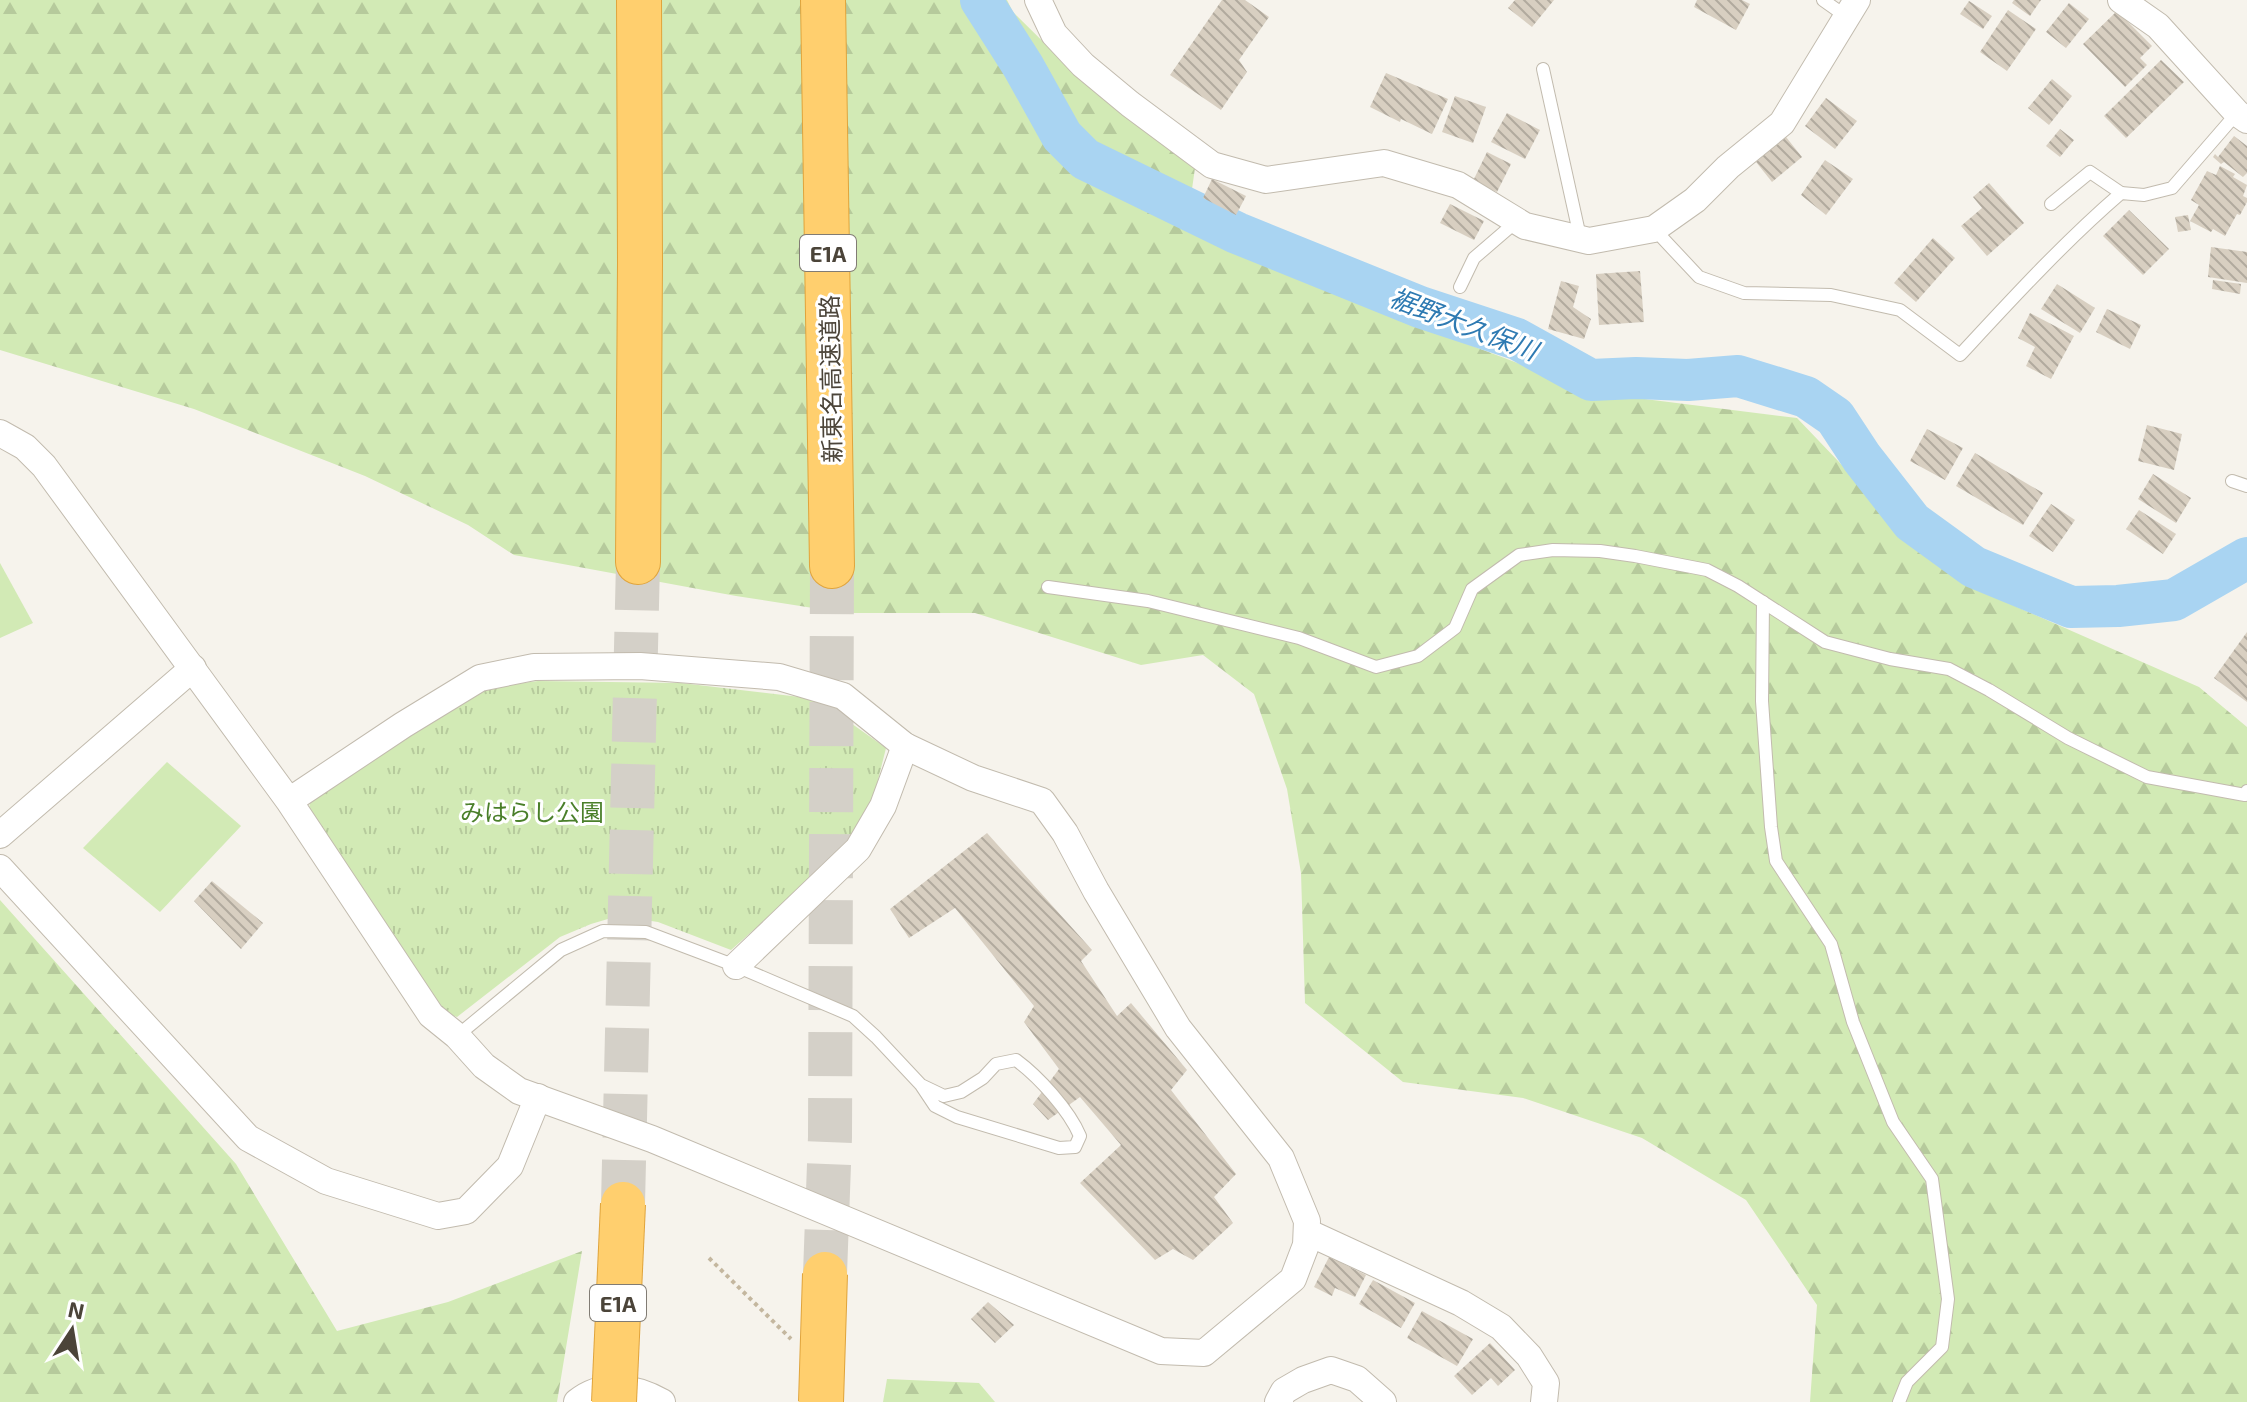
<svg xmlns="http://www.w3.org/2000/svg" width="2247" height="1402" font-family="'Exo 2','Noto Sans JP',sans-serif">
  <defs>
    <pattern id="forest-firs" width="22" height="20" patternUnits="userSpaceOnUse" patternTransform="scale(2)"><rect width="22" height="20" fill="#d2eab5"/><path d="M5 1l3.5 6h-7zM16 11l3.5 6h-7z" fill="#b6ca9c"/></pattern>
    <pattern id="park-tufts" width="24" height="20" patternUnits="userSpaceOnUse" patternTransform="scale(2)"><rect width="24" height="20" fill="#d2eab5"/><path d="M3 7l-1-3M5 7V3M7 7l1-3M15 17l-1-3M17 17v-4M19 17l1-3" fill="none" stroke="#b6ca9c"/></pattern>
    <pattern id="building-back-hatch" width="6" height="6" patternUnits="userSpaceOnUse" patternTransform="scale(2)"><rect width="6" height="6" fill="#d8cfc1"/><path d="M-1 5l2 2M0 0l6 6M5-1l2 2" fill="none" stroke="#b1aa9e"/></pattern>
  </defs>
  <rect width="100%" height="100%" fill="#f6f3ec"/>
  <g fill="url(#forest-firs)">
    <path d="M 0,0 L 1007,0 L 1013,12 L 1088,86 L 1195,168 L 1188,217 L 1375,309 L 1597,393 L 1797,418 L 1924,551 L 1999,599 L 2199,687 L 2247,727 L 2247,1402 L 1810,1402 L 1817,1305 L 1746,1200 L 1642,1138 L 1523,1098 L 1403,1082 L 1305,1003 L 1301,873 L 1287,789 L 1254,694 L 1203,655 L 1141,665 L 975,613 L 845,613 L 736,596 L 514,555 L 468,525 L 365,476 L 194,409 L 0,350 Z"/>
    <path d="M 0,900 L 236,1164 L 337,1331 L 448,1302 L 582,1251 L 557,1402 L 0,1402 Z"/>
    <path d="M 887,1379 L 979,1383 L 995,1402 L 883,1402 Z"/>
  </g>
  <path fill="url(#park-tufts)" d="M 538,681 L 681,683 L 817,699 L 886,748 L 869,816 L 848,846 L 731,950 L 658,922 L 618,916 L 591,924 L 560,937 L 457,1017 L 435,1009 L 308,816 L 311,795 L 491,687 Z"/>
  <g fill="#d2eab5">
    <path d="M 0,563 L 33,623 L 0,638 Z"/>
    <path d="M 167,762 L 241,826 L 160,912 L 83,848 Z"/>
  </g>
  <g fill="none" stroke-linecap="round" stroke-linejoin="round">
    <path stroke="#a9d4f2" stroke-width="42" d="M 981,0 L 1023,66 L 1062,136 L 1085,159 L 1237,233 L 1420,307 L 1517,339 L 1591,380 L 1636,378 L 1688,380 L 1738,376 L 1806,397 L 1835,417 L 1862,458 L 1912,522 L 1974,567 L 2071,607 L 2118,606 L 2174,600 L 2247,558"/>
  </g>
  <g fill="url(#building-back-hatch)">
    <path d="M 1222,0 L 1245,0 L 1269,17 L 1239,60 L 1247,72 L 1221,110 L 1170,75 Z"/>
    <path d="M 1515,0 L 1554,0 L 1532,27 L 1508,8 Z"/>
    <path d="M 1697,0 L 1742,0 L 1750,4 L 1736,30 L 1694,7 Z"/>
    <path d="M 2014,0 L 2041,0 L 2030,16 L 2012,3 Z"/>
    <path d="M 1969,1 L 1992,16 L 1983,29 L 1960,14 Z"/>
    <path d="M 2069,3 L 2089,19 L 2066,48 L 2046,32 Z"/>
    <path d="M 2008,10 L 2036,29 L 2007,71 L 1980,52 Z"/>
    <path d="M 2117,11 L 2152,46 L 2140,58 L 2147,65 L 2125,87 L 2083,44 Z"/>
    <path d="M 2161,60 L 2184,82 L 2126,138 L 2104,116 Z"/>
    <path d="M 1386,73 L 1448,99 L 1432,134 L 1401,119 L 1400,122 L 1370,107 Z"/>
    <path d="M 2052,79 L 2072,96 L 2049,125 L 2028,108 Z"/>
    <path d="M 1455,96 L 1486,107 L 1473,143 L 1442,132 Z"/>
    <path d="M 1826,98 L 1857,121 L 1835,149 L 1805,126 Z"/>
    <path d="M 1507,113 L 1540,130 L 1525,159 L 1491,142 Z"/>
    <path d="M 2060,129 L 2074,140 L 2060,157 L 2046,146 Z"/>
    <path d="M 2234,136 L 2247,146 L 2247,173 L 2243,177 L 2224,162 L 2221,164 L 2213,157 L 2215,154 L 2218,157 Z"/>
    <path d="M 1786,137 L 1802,157 L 1772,182 L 1756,162 Z"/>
    <path d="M 1487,152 L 1511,164 L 1497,192 L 1473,181 Z"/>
    <path d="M 1825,160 L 1853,179 L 1826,215 L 1801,195 Z"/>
    <path d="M 2220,166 L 2235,174 L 2233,177 L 2247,185 L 2243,196 L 2247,198 L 2247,202 L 2240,215 L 2237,214 L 2225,236 L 2213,229 L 2211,232 L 2190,221 L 2199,205 L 2191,200 L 2207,171 L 2216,175 Z"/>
    <path d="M 1212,179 L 1246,196 L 1236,215 L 1203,198 Z"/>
    <path d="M 1989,183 L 2024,223 L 1987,256 L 1961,226 L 1982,208 L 1973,197 Z"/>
    <path d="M 1450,204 L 1484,221 L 1474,240 L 1440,223 Z"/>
    <path d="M 2129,210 L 2169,249 L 2143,275 L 2103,236 Z"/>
    <path d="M 2188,215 L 2191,230 L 2178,232 L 2175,217 Z"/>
    <path d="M 1933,238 L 1955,258 L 1916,302 L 1894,283 Z"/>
    <path d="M 2211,247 L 2247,252 L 2247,283 L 2208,277 Z"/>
    <path d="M 1640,271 L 1644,322 L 1599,325 L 1596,274 Z"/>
    <path d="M 2213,280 L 2241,284 L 2240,294 L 2212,289 Z"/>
    <path d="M 1561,281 L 1579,286 L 1573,307 L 1591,319 L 1584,339 L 1548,329 Z"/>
    <path d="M 2057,284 L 2095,308 L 2080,333 L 2041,309 Z"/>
    <path d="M 2107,309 L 2141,325 L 2130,349 L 2096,332 Z"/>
    <path d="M 2030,313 L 2074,336 L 2051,379 L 2026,366 L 2035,347 L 2018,338 Z"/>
    <path d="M 2147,425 L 2182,434 L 2174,470 L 2138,461 Z"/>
    <path d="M 1927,429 L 1963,448 L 1945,480 L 1910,461 Z"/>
    <path d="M 1975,453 L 2043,493 L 2023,525 L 1956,486 Z"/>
    <path d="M 2153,474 L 2191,498 L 2176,523 L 2138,499 Z"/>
    <path d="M 2051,504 L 2075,520 L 2053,552 L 2029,536 Z"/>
    <path d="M 2139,510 L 2176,534 L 2163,554 L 2126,529 Z"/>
    <path d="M 2247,632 L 2247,702 L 2214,678 Z"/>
    <path d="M 987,833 L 1092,950 L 1081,961 L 1117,1016 L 1131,1003 L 1187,1070 L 1171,1090 L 1236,1174 L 1214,1197 L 1233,1223 L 1193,1260 L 1173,1249 L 1155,1260 L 1080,1183 L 1121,1145 L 1080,1097 L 1048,1120 L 1033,1104 L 1059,1069 L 1024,1022 L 1034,1006 L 955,908 L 909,938 L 890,909 Z"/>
    <path d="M 212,881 L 263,923 L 241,949 L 194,901 Z"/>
    <path d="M 1329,1257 L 1366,1275 L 1355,1297 L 1335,1288 L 1332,1296 L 1314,1287 Z"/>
    <path d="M 1373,1280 L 1415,1303 L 1401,1328 L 1359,1304 Z"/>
    <path d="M 988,1302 L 1014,1325 L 995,1343 L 971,1319 Z"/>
    <path d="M 1422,1311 L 1473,1339 L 1457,1366 L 1407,1338 Z"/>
    <path d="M 1490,1343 L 1515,1370 L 1498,1386 L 1491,1378 L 1472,1395 L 1454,1376 Z"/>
  </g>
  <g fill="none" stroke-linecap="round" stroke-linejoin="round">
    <g stroke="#d4d0c8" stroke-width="44" stroke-dasharray="44 22" stroke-linecap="butt">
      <path d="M 623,1204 L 638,562"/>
      <path d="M 825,1274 L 830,1137 L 832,566"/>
    </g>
    <defs>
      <g id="lane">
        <path d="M 1823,0 L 1847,17"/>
        <path d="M 1543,69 L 1580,237"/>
        <path d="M 2051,204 L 2090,172 L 2121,193"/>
        <path d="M 1654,229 L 1699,277 L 1744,293 L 1831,295 L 1900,310 L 1960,355 C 2012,299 2063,243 2121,193 L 2144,195 L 2172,188 L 2237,113"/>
        <path d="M 1460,287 L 1474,258 L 1517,221"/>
        <path d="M 2232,481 L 2247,486"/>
        <path d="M 1048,587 L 1148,601 L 1299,638 L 1376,667 L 1418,656 L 1455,628 L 1472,589 L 1519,555 L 1553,550 L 1600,551 L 1635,556 L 1707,570 L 1738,586 L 1825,642 L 1890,659 L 1949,669 L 1989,690 L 2068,738 L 2147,777 L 2245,795 L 2247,791"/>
        <path d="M 1763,602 L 1762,701 L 1771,827 L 1776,861 L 1831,944 L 1853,1022 L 1893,1122 L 1932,1179 L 1948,1299 L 1942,1347 L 1907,1382 L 1899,1402"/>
        <path d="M 457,1036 L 561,950 L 603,931 L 646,932 L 736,966 L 853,1016 L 876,1037 L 921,1085 L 944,1096 L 961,1092 L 983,1078 L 996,1064 L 1016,1060 C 1039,1077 1069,1110 1080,1136 L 1075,1147 L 1059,1148 L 957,1117 L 935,1106 L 921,1085"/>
      </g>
      <g id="street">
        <path d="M 1038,0 L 1054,34 L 1083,65 L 1130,104 L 1212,165 L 1266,180 L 1384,163 L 1458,185 L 1525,226 L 1589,241 L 1654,229 L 1695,200 L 1728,167 L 1782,123 L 1857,0"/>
        <path d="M 2121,0 L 2158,26 L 2237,113 L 2247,120"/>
        <path d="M 0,433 L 25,447 L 44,466 L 289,801 L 431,1015 L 457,1036 L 484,1066 L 519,1091 L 652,1139 L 1161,1351 L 1204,1353 L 1293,1279 L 1306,1245 L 1307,1221 L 1281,1158 L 1178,1028 L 1096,891 L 1065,833 L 1042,801 L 973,778 L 905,746 L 843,696 L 779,677 L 640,666 L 534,667 L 480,678 L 403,725 L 289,801"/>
        <path d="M 0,835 L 193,668"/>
        <path d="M 0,868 L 248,1138 L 326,1181 L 438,1216 L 466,1211 L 510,1166 L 538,1097"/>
        <path d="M 736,966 L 858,849 L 883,806 L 905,746"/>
        <path d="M 1307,1232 L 1461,1303 L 1501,1327 L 1529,1356 L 1546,1383 L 1544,1402"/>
        <path d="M 577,1402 C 603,1381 635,1387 662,1402"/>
        <path d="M 1278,1402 L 1284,1391 L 1303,1380 L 1331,1370 L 1357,1379 L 1383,1402"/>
      </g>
      <g id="highway">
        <path d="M 823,0 L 832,566"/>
        <path d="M 638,562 L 640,263 L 639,0"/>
      </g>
    </defs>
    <use href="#lane" stroke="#c2bbae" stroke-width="14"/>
    <use href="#street" stroke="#c2bbae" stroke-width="28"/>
    <use href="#highway" stroke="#e0a43c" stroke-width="46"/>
    <path stroke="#c4b79f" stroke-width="4" stroke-dasharray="4 4" stroke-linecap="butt" d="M 709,1258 L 791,1339"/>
    <use href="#lane" stroke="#fff" stroke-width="12"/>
    <use href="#street" stroke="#fff" stroke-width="26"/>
    <use href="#highway" stroke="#ffcf6e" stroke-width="44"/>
    <defs>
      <g id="highway-bridge">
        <path d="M 614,1402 L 623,1204"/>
        <path d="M 821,1402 L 825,1274"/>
      </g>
    </defs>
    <use href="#highway-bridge" stroke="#e0a43c" stroke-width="46" stroke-linecap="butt"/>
    <use href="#highway-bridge" stroke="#ffcf6e" stroke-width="44"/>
  </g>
  <g text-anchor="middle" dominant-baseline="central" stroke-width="6" stroke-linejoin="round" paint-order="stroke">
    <g fill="#fff" stroke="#817c74" stroke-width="2">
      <rect x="800" y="235" width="56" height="36" rx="6"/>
      <rect x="590" y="1285" width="56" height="36" rx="6"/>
    </g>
    <g font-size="22" font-weight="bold" fill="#4b4439">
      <text x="828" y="253">E1A</text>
      <text x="618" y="1303">E1A</text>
    </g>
    <g font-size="24" fill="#4b4439" stroke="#fff">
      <text transform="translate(830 379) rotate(-91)">新東名高速道路</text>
    </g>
    <g font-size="24" fill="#4a7f2a" stroke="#fff">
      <text x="532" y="811">みはらし公園</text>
    </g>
    <g font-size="26" font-style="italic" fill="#2e7ab2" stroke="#fff">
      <text transform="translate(1464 323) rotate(21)">裾野大久保川</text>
    </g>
  </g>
  <g transform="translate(72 1330) rotate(12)" stroke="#ffffff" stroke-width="6" paint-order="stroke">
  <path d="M0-6L14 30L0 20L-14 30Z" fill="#4b4439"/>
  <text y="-12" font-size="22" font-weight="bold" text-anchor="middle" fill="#4b4439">N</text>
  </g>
</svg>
